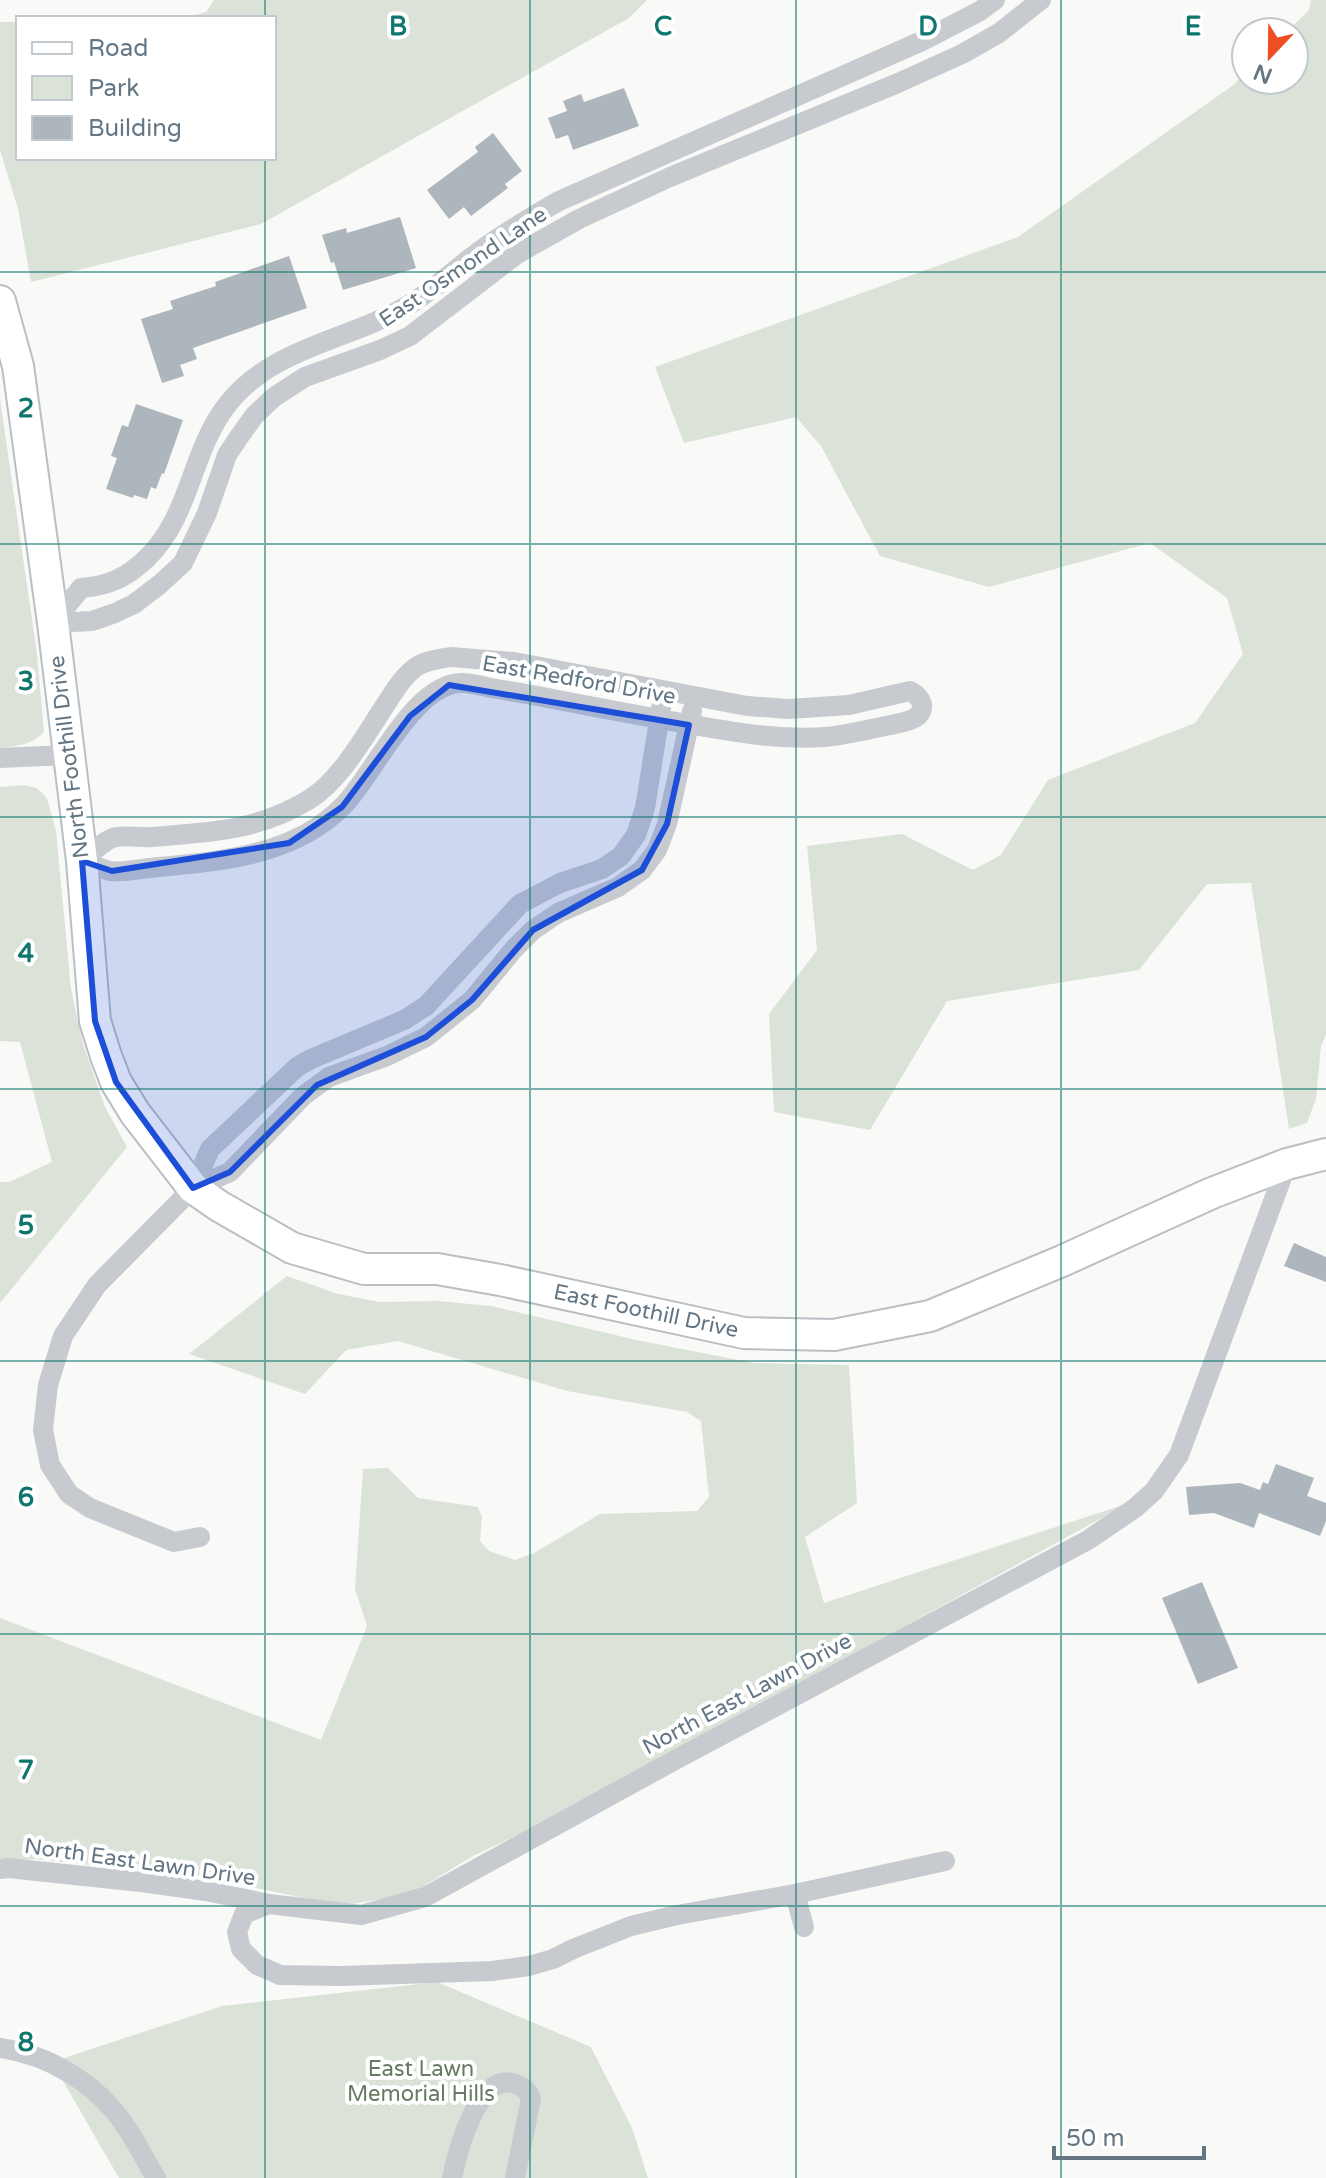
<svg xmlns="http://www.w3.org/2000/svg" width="1326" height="2178" font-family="'Varela Round',sans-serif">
  <rect width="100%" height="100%" fill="#f9f9f7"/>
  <g fill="#dbe2d8">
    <path d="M 214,0 L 647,0 L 629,18 L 261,224 L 31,282 L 18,209 L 0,150 L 0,22 L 18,22 L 18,158 L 274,158 L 274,18 L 185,18 L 206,12 Z"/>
    <path d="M 1311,0 L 1326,0 L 1326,1035 L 1321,1046 L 1316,1099 L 1307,1123 L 1289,1129 L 1251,883 L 1207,884 L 1139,970 L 947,1001 L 870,1130 L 774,1112 L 769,1014 L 817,950 L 807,846 L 902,834 L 973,870 L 1001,855 L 1048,780 L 1195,723 L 1243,654 L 1227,598 L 1150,543 L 989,587 L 880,556 L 821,446 L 796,417 L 684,443 L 655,367 L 1018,237 L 1232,86 L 1246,73 L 1246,80 L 1294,80 L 1294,32 L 1287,32 L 1309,10 Z"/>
    <path d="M 0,399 L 37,654 L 44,732 C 31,745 18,746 0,748 Z"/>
    <path d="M 24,785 L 37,788 L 47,798 L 56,831 L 71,989 L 83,1044 L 105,1107 L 127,1147 L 0,1303 L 0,1182 L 9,1182 L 52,1162 L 20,1042 L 0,1041 L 0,787 Z"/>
    <path d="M 287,1276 L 338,1294 L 380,1302 L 438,1301 L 491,1306 L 641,1341 L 754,1363 L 849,1365 L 857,1503 L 805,1537 L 824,1603 L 1129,1503 L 562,1814 L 473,1856 L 412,1893 L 342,1906 L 200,1876 L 33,1859 L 0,1863 L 0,1618 L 321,1740 L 367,1626 L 355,1589 L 363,1469 L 388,1468 L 418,1498 L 478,1507 L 482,1517 L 480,1541 L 489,1551 L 515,1560 L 534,1553 L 600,1514 L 697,1511 L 709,1497 L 701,1421 L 687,1412 L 567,1391 L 398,1341 L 346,1350 L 305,1394 L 189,1354 Z"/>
    <path d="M 437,1982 L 591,2047 L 632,2128 L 648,2178 L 119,2178 L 52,2062 L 222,2006 Z"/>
  </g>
  <g fill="#adb6bc">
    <path d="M 624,88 L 639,126 L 573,150 L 568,135 L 556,139 L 548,118 L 567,111 L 563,101 L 581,94 L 584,102 Z"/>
    <path d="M 493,133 L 522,171 L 505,184 L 508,188 L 471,216 L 464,207 L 449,219 L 427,190 L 478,152 L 475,147 Z"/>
    <path d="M 400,217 L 416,268 L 343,290 L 334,262 L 331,263 L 322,235 L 346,228 L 347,233 Z"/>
    <path d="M 289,256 L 307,308 L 193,348 L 197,359 L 180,365 L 184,376 L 162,383 L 141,319 L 173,309 L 170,301 L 216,286 L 215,282 Z"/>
    <path d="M 136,404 L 183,420 L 164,474 L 162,473 L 156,489 L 151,487 L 147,499 L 134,495 L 133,498 L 106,489 L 117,458 L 111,456 L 122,425 L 128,427 Z"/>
    <path d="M 1294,1243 L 1326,1257 L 1326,1282 L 1284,1266 Z"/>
    <path d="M 1276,1464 L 1314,1478 L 1307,1496 L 1326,1503 L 1326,1521 L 1320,1536 L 1259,1513 L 1254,1528 L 1214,1513 L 1189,1515 L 1186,1487 L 1240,1483 L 1260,1490 L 1263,1482 L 1268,1484 Z"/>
    <path d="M 1202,1582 L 1238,1668 L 1198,1684 L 1162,1598 Z"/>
  </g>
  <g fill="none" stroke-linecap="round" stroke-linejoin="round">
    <defs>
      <path id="secondary" d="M 0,301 L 18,366 L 53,623 L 82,861 L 95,1021 L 106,1056 L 116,1082 L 135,1113 L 193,1188 L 219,1206 L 292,1248 L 364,1269 L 437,1269 L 500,1280 L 744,1333 L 834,1335 L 930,1316 L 1062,1261 L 1212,1193 L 1287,1164 L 1326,1154"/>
    </defs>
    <use href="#secondary" stroke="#b9bfc3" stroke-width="34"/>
    <g stroke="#c7cbcf" stroke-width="20">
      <path d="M 995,0 L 980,11 L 922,41 L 559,201 C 531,217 504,233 477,253 C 455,269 434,290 410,304 C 350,341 273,346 227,405 C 190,453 191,516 146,559 C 126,578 108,586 81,588 L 53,623 L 92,621 L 115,613 L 134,604 L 159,585 L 183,563 L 207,513 L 227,455 L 239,437 L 254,416 L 274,397 L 305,377 L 380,350 L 410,336 L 517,254 L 579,219 L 670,177 L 898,83 L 962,54 L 999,33 L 1041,0"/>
      <path d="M 451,657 L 514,662 L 747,706 L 788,709 L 849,705 L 910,691 C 916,694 920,697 922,704 C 924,721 902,722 891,725 C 869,729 847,735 825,737 C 785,740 746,734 705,727 C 658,719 610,710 563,701 C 539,696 515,692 491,688 C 482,686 471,683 462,683 C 413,683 374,775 343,806 C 295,855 223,861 158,867 C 144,868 125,873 110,871 C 101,869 91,864 82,861 C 91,854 105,839 116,837 C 127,835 141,838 152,837 C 212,832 258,831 310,799 C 339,781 364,738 382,710 C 392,695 401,678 416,667 C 426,660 439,659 451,657 Z"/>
      <path d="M 0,758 L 67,755"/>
      <path d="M 193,1188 L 210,1149 L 297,1067 L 311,1059 L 404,1020 L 426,1006 L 520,904 L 560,883 L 602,869 L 621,856 L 636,835 L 645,808 L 661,708"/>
      <path d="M 200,1537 L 174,1542 L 90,1508 L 69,1494 L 50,1465 L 43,1430 L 48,1385 L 63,1336 L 97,1285 L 193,1188 L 230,1172 L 303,1096 L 329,1077 L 387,1056 L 426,1037 L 472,1000 L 513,950 L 533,930 L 558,913 L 618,887 L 642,870 L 657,850 L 667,824 L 692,711"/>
      <path d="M 0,1869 L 8,1868 L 141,1882 L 206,1891 L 269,1904 L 361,1915 L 425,1897 L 675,1760 L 1088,1540 L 1135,1508 L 1154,1491 L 1179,1455 L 1287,1164"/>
      <path d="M 795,1894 L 804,1927"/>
      <path d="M 269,1904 L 244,1914 L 237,1932 L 241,1949 L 257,1965 L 280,1975 L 341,1976 L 492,1971 L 529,1966 L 553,1959 L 573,1949 L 631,1926 L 677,1915 L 795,1894 L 945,1861"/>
      <path d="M 0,2048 C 49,2055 96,2083 124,2124 C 136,2141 145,2160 156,2178"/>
      <path d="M 452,2178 C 457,2153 477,2075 512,2083 C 522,2085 528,2090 531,2099 L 515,2178"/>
    </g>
    <use href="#secondary" stroke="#fff" stroke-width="30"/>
  </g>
  <path fill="#1d4ed8" fill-opacity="0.2" stroke="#1d4ed8" stroke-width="6" stroke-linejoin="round" d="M 449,685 L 689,725 L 667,824 L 642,870 L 533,930 L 472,1000 L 426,1037 L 317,1085 L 230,1172 L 193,1188 L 116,1082 L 95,1021 L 82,861 L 112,871 L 289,843 L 342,807 L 410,716 Z"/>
  <path fill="none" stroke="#0f766e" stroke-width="2" stroke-opacity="0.55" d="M 265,0 L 265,18M 530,0 L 530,2178M 796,0 L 796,2178M 1061,0 L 1061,2178M 265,158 L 265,2178M 0,272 L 1326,272M 0,544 L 1326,544M 0,817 L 1326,817M 0,1089 L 1326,1089M 0,1361 L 1326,1361M 0,1634 L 1326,1634M 0,1906 L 1326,1906"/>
  <g text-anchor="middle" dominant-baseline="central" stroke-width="8" stroke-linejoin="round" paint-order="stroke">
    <g font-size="22" fill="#637684" stroke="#fff">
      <text transform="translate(463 267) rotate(-34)">East Osmond Lane</text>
      <text transform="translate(579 680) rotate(10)">East Redford Drive</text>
      <text transform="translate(69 757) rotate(-97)">North Foothill Drive</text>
      <text transform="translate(646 1311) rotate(12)">East Foothill Drive</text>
      <text transform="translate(747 1694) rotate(-28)">North East Lawn Drive</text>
      <text transform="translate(140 1862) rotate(8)">North East Lawn Drive</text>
    </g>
    <g font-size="22" fill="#677a62" stroke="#fff">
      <text x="421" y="2069">East Lawn<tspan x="421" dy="25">Memorial Hills</tspan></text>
    </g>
  </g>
  <g font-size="26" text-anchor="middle" font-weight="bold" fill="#0f766e" stroke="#fff" stroke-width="8" stroke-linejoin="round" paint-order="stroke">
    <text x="398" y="35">B</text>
    <text x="663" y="35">C</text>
    <text x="928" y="35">D</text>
    <text x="1193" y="35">E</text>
    <text x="26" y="417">2</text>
    <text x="26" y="690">3</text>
    <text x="26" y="962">4</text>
    <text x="26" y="1234">5</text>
    <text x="26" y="1506">6</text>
    <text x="26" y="1779">7</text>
    <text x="26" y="2051">8</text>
  </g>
  <rect x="16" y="16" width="260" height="144" fill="#ffffff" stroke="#c1c8ce" stroke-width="2"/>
  <rect x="32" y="42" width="40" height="12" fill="#ffffff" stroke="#c1c8ce" stroke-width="2"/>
  <text x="88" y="56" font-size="24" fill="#637684">Road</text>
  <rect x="32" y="76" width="40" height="24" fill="#dbe2d8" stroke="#c1c8ce" stroke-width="2"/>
  <text x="88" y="96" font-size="24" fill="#637684">Park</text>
  <rect x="32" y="116" width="40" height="24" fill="#adb6bc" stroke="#c1c8ce" stroke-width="2"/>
  <text x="88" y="136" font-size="24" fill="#637684">Building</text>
  <g transform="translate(1270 56) rotate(202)"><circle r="38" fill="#ffffff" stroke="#c1c8ce" stroke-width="2"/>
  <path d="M0-6L14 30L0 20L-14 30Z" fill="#ed4f23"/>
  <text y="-12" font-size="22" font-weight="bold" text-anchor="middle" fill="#637684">N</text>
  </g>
  <path d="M1054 2146v12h150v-12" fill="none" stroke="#637684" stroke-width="4"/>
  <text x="1066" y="2146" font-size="24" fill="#637684" stroke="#ffffff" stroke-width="6" paint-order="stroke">50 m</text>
</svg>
